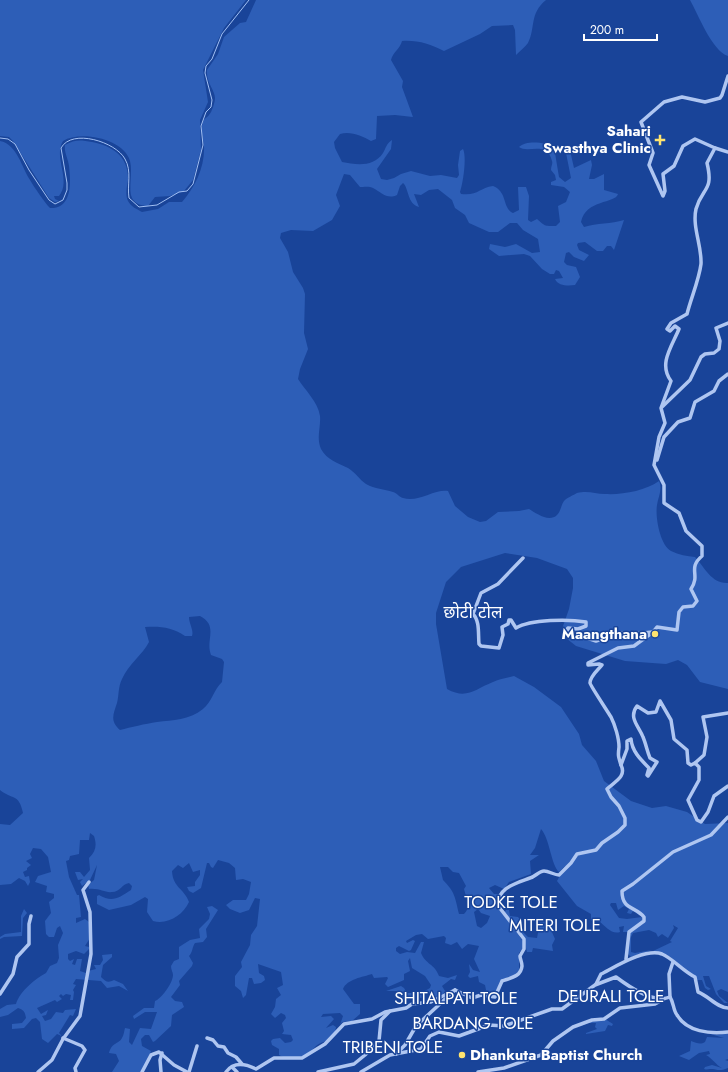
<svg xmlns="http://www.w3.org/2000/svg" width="728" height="1072" font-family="Jost,'Noto Sans Devanagari',sans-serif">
  <rect width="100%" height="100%" fill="#194499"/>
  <g fill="#2d5eb7" fill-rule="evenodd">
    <path d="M 0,0 L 246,0 L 224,28 L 203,70 L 208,102 L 200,120 L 201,150 L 193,180 L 184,191 L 170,196 L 155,197 L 148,206 C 142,206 135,204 132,198 C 128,190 133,172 130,161 C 124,139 81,130 63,141 C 53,157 72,181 59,196 L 54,196 L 55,199 L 59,201 L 55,202 L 49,198 L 13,141 L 9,137 L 0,136 Z"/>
    <path d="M 256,0 L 546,0 C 529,14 536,27 528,43 C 525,47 520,51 516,55 L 515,30 L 513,25 L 492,26 L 480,34 L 444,51 C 430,44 418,40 402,41 C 400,49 393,52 391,60 L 403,81 L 402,87 L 413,117 L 395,115 L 377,116 L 376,139 L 371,141 C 362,136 351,131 340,134 L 334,142 L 335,148 L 342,162 C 357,165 374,167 383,153 C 386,148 386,144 392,140 L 391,149 L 377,169 L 381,179 L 387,180 L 394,178 L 401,174 L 411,171 L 430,176 L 441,175 L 457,178 L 459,175 L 458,165 L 460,151 L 463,149 C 467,157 463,183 460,192 L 461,194 C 478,196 479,188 493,186 C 508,192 502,208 513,213 L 519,210 L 518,187 L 526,187 L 529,196 L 528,220 L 531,222 L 537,219 C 545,226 544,226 556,226 L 560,222 L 558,206 L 566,202 L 570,192 L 564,187 L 551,185 L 551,182 L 556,180 L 555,175 L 551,170 C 551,166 553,164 552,161 C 547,140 528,154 519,147 C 526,140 545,142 554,147 L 559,177 L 565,182 L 571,178 L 566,153 L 569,146 L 574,168 L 591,160 L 592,165 L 589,179 L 594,179 L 604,174 L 604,190 L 618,194 C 615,204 586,199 581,222 L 584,227 C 597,223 611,224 624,220 L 614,250 L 611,246 L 607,246 L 603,251 L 597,251 L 585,242 L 578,243 L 577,245 L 579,250 L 589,255 L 584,261 L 574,257 L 569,252 L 566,253 L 564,262 L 567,265 L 576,267 L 580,277 L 575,285 C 568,286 558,286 555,279 L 563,278 L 559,271 L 556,270 L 554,274 L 550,274 L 542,269 L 530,256 L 524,254 L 499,256 L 489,249 L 490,244 L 505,247 L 516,244 L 532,253 L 540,252 L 538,239 L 523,230 L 517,223 L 510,223 L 498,232 L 489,232 L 469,223 L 465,215 L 455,208 L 452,200 L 438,189 L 429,190 L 421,195 L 414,194 L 419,207 C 407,204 409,188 403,183 L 400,186 L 397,195 C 387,200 381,192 373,188 C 370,186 363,187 360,187 L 350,175 L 344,174 L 336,195 L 340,206 L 332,220 L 313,231 L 291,230 L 281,233 L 280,238 L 288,252 L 293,272 L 303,288 L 305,294 L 304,333 L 308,349 L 300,369 L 298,379 C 305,390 318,402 320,416 C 321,427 316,437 321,449 C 327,460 338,463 348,468 C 355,472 360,480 366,484 C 375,489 384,489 393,492 C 397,493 399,497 403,498 C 418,503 434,489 448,491 L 455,506 L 468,517 L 480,522 L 486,521 L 498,512 L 519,511 L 529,509 C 536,513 549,523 557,515 C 561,511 561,505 564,501 C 566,498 574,495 577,493 C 588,490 595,494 605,494 C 622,495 645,491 659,481 C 663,489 658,497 657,505 C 655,517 660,545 671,551 C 679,555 687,556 695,557 C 705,568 712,584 728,583 L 728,689 L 700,682 L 687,665 L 678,660 L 666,664 L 625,661 L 576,646 L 566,638 L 562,629 L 569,609 L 573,588 L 573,578 L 567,569 L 537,558 L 505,553 L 461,567 L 446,582 L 436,613 L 436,624 L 447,689 C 467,700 475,689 493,682 C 500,679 507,678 514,676 L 534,687 L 561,707 L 579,734 L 582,745 L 596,761 L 604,781 L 631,801 L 652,808 L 666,806 L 687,812 L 705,824 L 728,823 L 728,992 L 721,989 L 717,991 L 719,996 L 728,1003 L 724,1003 L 716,994 L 709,976 L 703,976 L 706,986 L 711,989 L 708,990 L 705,988 L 702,980 L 697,980 L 667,955 L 651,952 L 672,942 L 670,941 L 678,928 L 673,925 L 674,928 L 668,938 L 662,934 L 658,937 L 656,933 L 649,930 L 633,933 L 631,937 L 631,952 L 635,953 L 652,950 L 631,957 L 628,954 L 628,932 L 623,932 L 624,926 L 619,927 L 620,932 C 612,935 605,926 599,921 L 591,921 L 591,914 L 577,906 L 557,881 L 565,866 L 559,872 C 551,865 550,839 541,829 L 535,848 L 530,855 L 539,855 L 530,861 L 531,874 L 509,882 L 504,889 L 495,885 L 489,888 L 494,894 L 499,894 L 497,906 L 523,941 L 523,948 L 519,953 L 519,971 L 512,977 L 500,981 L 495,995 L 484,994 L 486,990 L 485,985 L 479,982 L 478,976 L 470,978 L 468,976 L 470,972 L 469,964 L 473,970 L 480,972 L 474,959 L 479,946 L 468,944 L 462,949 L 457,942 L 451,945 L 445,943 L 446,938 L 444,936 L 428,939 L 422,934 L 416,935 L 406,941 L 407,943 L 413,940 L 415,941 L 411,950 L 409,951 L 399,946 L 396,948 L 396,951 L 400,954 L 407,952 L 415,953 L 421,942 L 424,942 L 421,953 C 426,965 434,963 439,976 L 448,978 L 457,975 L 455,980 L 451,979 L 442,986 L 445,991 L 443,994 L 431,1001 L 428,992 L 422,998 L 409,997 L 403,1000 L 401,991 L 386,991 L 401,986 L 404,988 L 407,993 L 421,993 L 430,988 L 431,985 L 425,976 L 412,968 L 410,958 L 408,961 L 410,971 L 404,974 L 404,980 L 388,987 L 385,984 L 388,978 L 387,977 L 374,978 L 372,974 C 363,977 347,979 343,989 L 354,1004 L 360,1004 L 360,1014 L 352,1021 L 342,1022 L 340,1025 L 343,1016 L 340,1013 L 323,1014 L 321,1017 L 331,1016 L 334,1019 L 326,1028 L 333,1025 L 336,1027 C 334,1043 325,1039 316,1046 C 312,1050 308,1054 304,1057 L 283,1057 L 279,1055 L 279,1049 L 272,1045 L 271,1041 L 273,1039 L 280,1038 L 285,1043 L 291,1042 L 293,1040 L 291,1035 L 282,1034 L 284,1031 L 282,1023 L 286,1018 L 285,1015 L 281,1013 L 275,1018 L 271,1014 L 275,1007 L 276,999 L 281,995 L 277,988 L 283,985 L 281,972 L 258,964 L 259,973 L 264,976 L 265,980 L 261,983 L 254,984 L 252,978 L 249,978 L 246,995 L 243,998 L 241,991 L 235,986 L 235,976 L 242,967 L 241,962 L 250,945 L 251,935 L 257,926 L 260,899 L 255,898 L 249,910 L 240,913 L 230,909 L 226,905 L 233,900 L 246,900 L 249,894 L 251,882 L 243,879 L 236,880 L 235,868 L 229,863 L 218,860 L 213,868 L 211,867 L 209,863 L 207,863 L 201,888 L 193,893 L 189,891 L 187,887 L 195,886 L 195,882 L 200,875 L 200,870 L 193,872 L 189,863 L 183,868 L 178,865 L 172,871 C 173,888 184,888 189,902 C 183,915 168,925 153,921 L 147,912 L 148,899 L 145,897 L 131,905 L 109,910 L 97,904 L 97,896 L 99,895 C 112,903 119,898 131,890 L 132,886 L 129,883 C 122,884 120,892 112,892 C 105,893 100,888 89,889 L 88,885 L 94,880 L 97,865 L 90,880 L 82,886 L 80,882 L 83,879 L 78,880 L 75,872 L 80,872 L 84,877 L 90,870 L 89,858 C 96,851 97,845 94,836 L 90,833 L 89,840 L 80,840 L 79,854 L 70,856 L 69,860 L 66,861 L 69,877 L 77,895 L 79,895 L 81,917 L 76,918 L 76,923 L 85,919 L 89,922 L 90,938 L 85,946 L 89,947 L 89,949 L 84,954 L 76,951 L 68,954 L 68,959 L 70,961 L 74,959 L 72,964 L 75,965 L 77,959 L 82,959 L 80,971 L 86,973 L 85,978 L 88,971 L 96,969 L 94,965 L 100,965 L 103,960 L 102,955 L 112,954 L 112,957 L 103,965 L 101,977 C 106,982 108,983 114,980 L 123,984 L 128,991 L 119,986 L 107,988 L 101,981 L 76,979 L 73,984 L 76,985 L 73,990 L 74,992 L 73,1000 L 70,1000 L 71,995 L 66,994 L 63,996 L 61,994 L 59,996 L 62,999 L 57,1002 L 55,1000 L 37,1008 L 41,1014 L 48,1010 L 46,1015 L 42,1016 L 45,1021 L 51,1019 L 56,1012 L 63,1013 L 65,1010 L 76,1009 L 73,1016 L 70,1015 L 59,1033 L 62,1036 L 57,1034 L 48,1043 L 42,1039 L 40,1022 L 36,1018 L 32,1019 L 24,1028 L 12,1029 L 12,1024 L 22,1023 L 26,1018 C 25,1012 24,1010 18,1008 L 8,1015 L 0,1017 L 0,1009 L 7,1005 L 16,1004 C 20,991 35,979 46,973 L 50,966 L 57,963 L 59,958 L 58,945 L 63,933 L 60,926 L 57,928 L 54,937 L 49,937 L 46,934 L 45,921 L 51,913 L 49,902 L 54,898 L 54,894 L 46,892 L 47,886 L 35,882 L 38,876 L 51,872 L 48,857 L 41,849 L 33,848 L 30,854 L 32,858 L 26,861 L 31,865 L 27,868 L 27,870 L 23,872 L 25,877 L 29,876 L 30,882 L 28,886 L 25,881 L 19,878 L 11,884 L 0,885 L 0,824 L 10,825 L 23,813 C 19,793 12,800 0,790 L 0,141 C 17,144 22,168 30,180 C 34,187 45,203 50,208 C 72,209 71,183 69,166 C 68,158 64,153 65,145 C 75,139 81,140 92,142 C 112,146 129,156 128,180 C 127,186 125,195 128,201 C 131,207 137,209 142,212 L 158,209 L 169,202 L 182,202 C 195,187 205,167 204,146 C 203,139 200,129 203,122 C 204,118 207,118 209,115 C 212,112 215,102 215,98 C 215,90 206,83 207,70 L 218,54 L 224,37 L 240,23 L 246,22 ZM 200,616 C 219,626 205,640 211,655 L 222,659 L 224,662 L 222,682 C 214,689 212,702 203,709 C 189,720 173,720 157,722 C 145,724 131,727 120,730 C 110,721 113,715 117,703 C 119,695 118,687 122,679 C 128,665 143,654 149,642 L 145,627 C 160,626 172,627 185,636 L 192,636 C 194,630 189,624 189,617 ZM 440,867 L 448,867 L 453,872 L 459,873 L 466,886 L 464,889 C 466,898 472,906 464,914 L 459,914 C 455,897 455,892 443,880 ZM 611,903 L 616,903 L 618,910 L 624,906 L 629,909 L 627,913 L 631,914 L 633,911 L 642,917 L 627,919 L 619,918 L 610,905 ZM 478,909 L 481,913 L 490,916 L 487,923 L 481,928 L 477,926 L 474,912 Z"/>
    <path d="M 690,0 L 728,0 L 728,56 C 712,51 698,14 690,0 Z"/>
    <path d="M 212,906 L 218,910 L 206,929 L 207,937 L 203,942 L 195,943 C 192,947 193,952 189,956 L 193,963 L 192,966 L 179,981 L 180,985 L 171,997 L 175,1001 L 182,1002 L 184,1007 L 172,1015 L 171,1026 L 155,1041 L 153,1042 L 149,1035 L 145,1035 L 141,1039 L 142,1046 L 151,1051 L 143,1072 L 112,1072 L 119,1061 L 116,1054 L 109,1053 C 112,1042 119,1044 122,1038 C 124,1035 124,1031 125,1028 L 130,1029 L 129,1042 L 132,1045 L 140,1028 L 151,1029 L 157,1012 L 145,1012 L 134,1019 L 133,1016 L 144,1008 L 154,1008 L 155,1001 C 161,999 173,983 173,975 C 173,972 171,970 171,966 L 174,961 L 179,959 L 179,947 L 190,940 L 200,938 L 199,929 L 209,919 L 210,914 L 207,907 Z"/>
    <path d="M 24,909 L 27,913 L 23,918 L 22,936 L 4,937 L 0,939 L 0,937 L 5,934 L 21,932 L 21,916 Z"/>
    <path d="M 506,910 L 509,910 L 510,916 L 518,917 L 522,922 L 523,932 L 528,937 L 537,938 L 540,922 L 547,921 L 555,939 L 552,945 L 553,951 L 533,948 L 532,952 L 527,952 L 525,943 L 504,913 Z"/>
    <path d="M 605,1019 L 613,1024 L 612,1026 L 608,1025 L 605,1031 L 586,1034 L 586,1033 L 597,1029 L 595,1027 L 596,1023 L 588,1023 L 569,1031 L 589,1022 Z"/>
    <path d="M 707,1033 L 718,1035 L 728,1033 L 728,1059 L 725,1060 L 728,1061 L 728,1068 C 718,1072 718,1069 710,1069 C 708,1069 706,1070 704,1069 L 705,1067 L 712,1065 L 722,1068 C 716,1065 712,1058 706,1055 L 710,1054 L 709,1051 L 699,1053 L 689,1060 L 679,1056 L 690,1051 L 691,1041 C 697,1043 700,1045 705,1042 L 707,1037 L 724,1038 Z"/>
  </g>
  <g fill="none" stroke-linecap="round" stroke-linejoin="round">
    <path stroke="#a1bff3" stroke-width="1" d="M 0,138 L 8,139 L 15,144 L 29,170 L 49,200 L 55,204 L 63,200 L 67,190 L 67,183 L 61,148 C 72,128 116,142 125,159 C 132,171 127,185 129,198 L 139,207 L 157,205 L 179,192 L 187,191 L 193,184 L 203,145 L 201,126 L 206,112 L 211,107 L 212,100 L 205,73 L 206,66 L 212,59 L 222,34 L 249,0"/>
    <g stroke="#afc6f1" stroke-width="3.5">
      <path d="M 715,148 L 728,152"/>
      <path d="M 662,407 L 690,380 L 701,357 L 705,354 L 714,353 L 719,349 L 720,341 L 716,328 L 728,323"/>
      <path d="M 657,460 L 664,437 L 678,422 L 690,418 L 695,402 L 714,391 L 719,381 L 728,374"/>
      <path d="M 523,558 L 498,584 L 481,593 L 473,614 C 480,621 478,634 479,644 L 481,646 L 499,648 L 503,635 L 502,627 L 508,624 L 509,620 L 511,620 L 516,628 C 531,619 569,619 586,622 L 586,626 L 578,629 L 568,628 L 566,631 L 596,641 L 619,633 L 632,634 L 653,632 L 634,646 L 618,648 L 588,663 L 588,665 L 599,664 L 602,665 C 598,670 590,676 590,683 C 590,685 608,712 611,717 C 615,725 619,738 619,747 C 618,755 618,756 621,765 L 627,749 L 627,741 L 631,739 C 632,751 640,759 649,768 L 647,775 L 648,776 L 657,762 L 650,758 C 647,751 646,744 643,737 C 639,726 628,718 637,706 L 648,713 L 656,712 L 660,701 L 671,720 L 674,739 L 687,750 L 688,763 L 691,765 L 695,763 L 699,767 L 699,780 L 688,800 L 697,820 L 701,822 L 708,812 L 714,796 L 728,786"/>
      <path d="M 653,632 L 657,627 L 677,630 L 679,612 L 683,607 L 693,606 L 697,601 L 691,589 C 701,574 687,569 702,556 L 702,546 L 686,531 L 679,513 L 664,503 L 664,485 L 654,465 L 659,437 L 665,423 L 661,408 L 671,381 C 658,364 672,346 679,329 L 675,326 L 670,331 L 667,329 L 671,323 L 687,314 C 691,298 699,280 701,264 C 702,246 692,227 696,209 C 702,187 714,192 707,163 L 715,148 L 695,139 L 683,146 L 674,166 L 663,174 L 665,191 L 663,196 L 649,165 L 653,153 L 641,122 L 664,102 L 682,97 L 705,102 L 720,98 L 722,95 L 728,76"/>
      <path d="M 695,763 L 704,755 L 707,737 L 703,717 L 728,713"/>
      <path d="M 626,959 L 629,932 L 644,921 L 644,917 C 635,906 622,910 622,891 L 633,884 L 673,852 L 711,835 L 728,817"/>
      <path d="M 596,984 L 601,974 C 615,967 645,948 662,954 C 672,958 683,971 695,977 L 698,992 C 709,996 717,1008 728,1008"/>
      <path d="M 455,990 L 472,998 L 481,995 L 495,997 L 502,981 C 510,978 521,977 522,966 C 522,962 520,959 520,956 L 524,949 L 524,939 L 499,907 C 495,888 517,883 530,878 C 535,877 539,871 544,871 C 549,871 554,875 559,875 L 571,863 L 577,854 L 596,850 L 602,843 L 618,832 L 625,825 L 625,818 L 619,806 L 611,797 L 607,789 C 614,782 627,777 621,765"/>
      <path d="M 0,994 L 13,974 L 17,957 L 29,944 L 29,924 L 31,916"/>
      <path d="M 670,997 L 669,974 L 673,962"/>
      <path d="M 63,1038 L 82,1046 L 85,1050 L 75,1068 L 76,1072"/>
      <path d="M 207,1038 L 213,1040 L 218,1046 L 224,1047 L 228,1053 L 236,1057 L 242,1064"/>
      <path d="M 396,1054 L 405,1045 L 416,1026 L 455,990"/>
      <path d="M 232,1067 L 237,1072"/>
      <path d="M 38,1072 L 52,1060 L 63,1039 L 80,1016 L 91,954 L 90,912 L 83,890 L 89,882"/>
      <path d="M 142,1072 L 151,1055 L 159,1052 L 174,1065 L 187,1072"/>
      <path d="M 161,1072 L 160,1060 L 162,1053"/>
      <path d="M 189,1072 L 197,1046"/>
      <path d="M 226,1072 C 234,1061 246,1064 256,1069 L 274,1058 L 302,1058 L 325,1044 L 344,1024 L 372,1019 L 385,1012 L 406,1008 L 412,1004 L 431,1002 L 455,990"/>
      <path d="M 318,1072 L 354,1064 L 365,1055 L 379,1041 L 381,1020 L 390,1011"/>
      <path d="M 361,1072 L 390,1055 L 421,1049 L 430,1036 L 439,1032 L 459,1036 L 489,1025 L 504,1026 L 552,1009 L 562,1009 L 595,985 L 616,977 C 628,986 654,1004 670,997 C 674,1003 673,1010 677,1015 C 687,1032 710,1034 728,1032"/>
      <path d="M 478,1072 L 504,1068 L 541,1055 L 553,1041 L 573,1027 L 592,1020 L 604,1019 L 620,1008 L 655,1004 L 664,999"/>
    </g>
  </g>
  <g fill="#ffe46f" stroke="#194499" stroke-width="1.5">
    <path d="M658 134h4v4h4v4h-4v4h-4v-4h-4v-4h4z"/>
    <circle cx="655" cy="634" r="4"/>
    <circle cx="462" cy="1055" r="4"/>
  </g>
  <g text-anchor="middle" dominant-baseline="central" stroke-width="3" stroke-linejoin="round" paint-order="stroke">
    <g font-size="15" font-weight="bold" fill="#fff" stroke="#194499" text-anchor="end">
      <text x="651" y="131">Sahari<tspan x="651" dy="17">Swasthya Clinic</tspan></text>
      <text x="647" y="634">Maangthana</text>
      <text x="470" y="1055" text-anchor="start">Dhankuta Baptist Church</text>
    </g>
    <g font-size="17" fill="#fff" stroke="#194499">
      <text x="473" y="612">छोटी टोल</text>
      <text x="511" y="902">TODKE TOLE</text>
      <text x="555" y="925">MITERI TOLE</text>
      <text x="611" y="996">DEURALI TOLE</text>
      <text x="456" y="998">SHITALPATI TOLE</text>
      <text x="473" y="1023">BARDANG TOLE</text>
      <text x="393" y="1047">TRIBENI TOLE</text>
    </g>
  </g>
  <path d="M584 34v6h73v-6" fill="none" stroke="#ffffff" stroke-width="2"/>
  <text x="590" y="34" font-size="12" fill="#ffffff" stroke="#194499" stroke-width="3" paint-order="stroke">200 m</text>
</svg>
